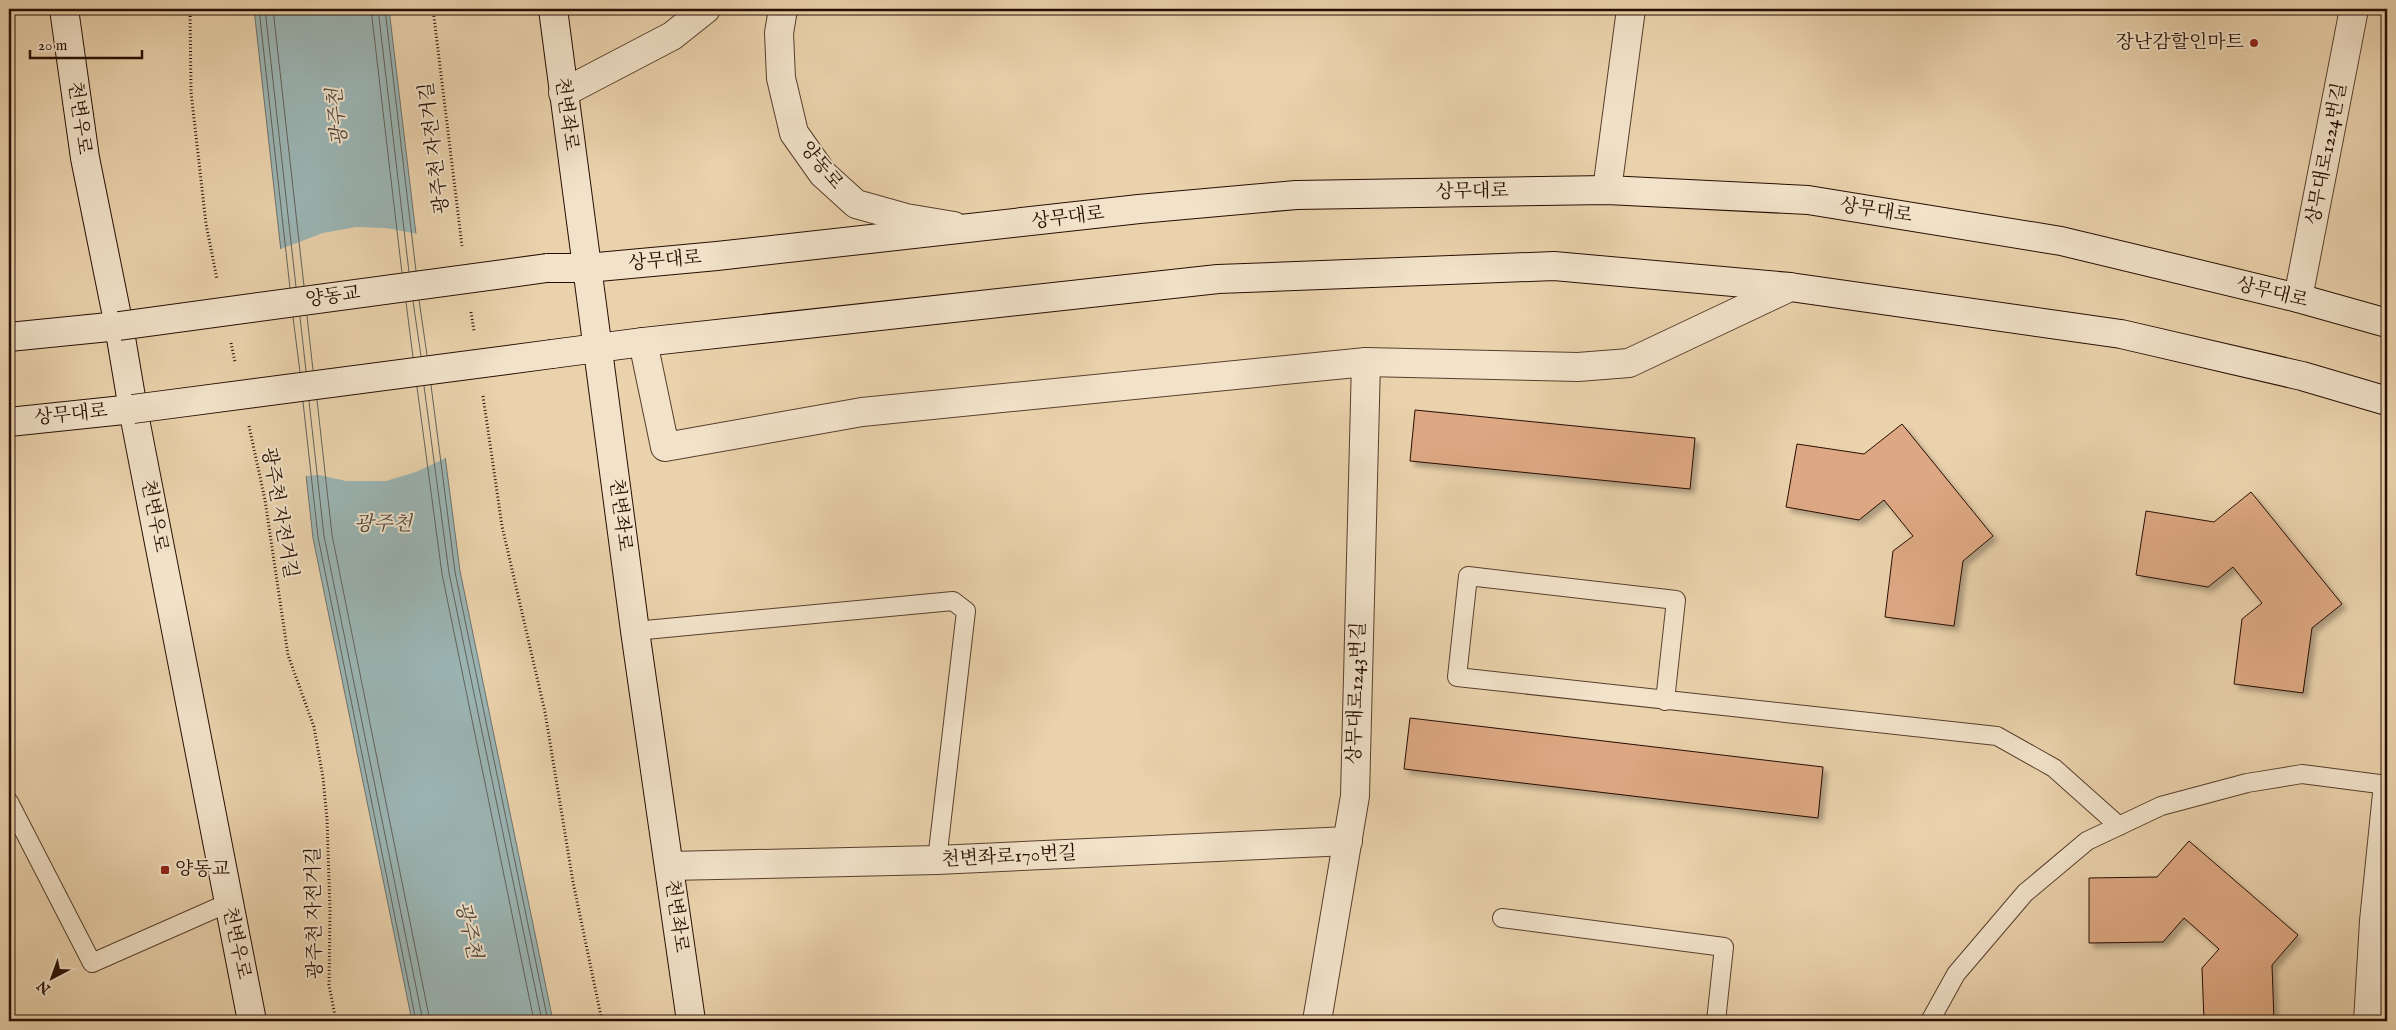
<svg xmlns="http://www.w3.org/2000/svg" width="2396" height="1030" font-family="'IM FELL English','Noto Serif KR',serif">
  <defs>
    <filter id="shadow"><feDropShadow dx="4.5" dy="4.5" stdDeviation="2.5" flood-color="#0004"/></filter>
  </defs>
  <rect width="100%" height="100%" fill="#ead2ac"/>
  <filter id="stains"><feTurbulence type="fractalNoise" baseFrequency=".004" numOctaves="4"/><feColorMatrix values="0 0 0 0 .2 0 0 0 0 .09 0 0 0 0 .02 0 0 0 .5 -.17"/></filter>
  <radialGradient id="worn" r=".72"><stop offset=".6" stop-color="#630" stop-opacity="0"/><stop offset="1" stop-color="#630" stop-opacity=".3"/></radialGradient>
  <path fill="#9bb5b4" stroke="#6d726d" d="M 254,9 L 389,9 L 415,226 L 460,571 L 553,1021 L 412,1021 L 313,538 Z"/>
  <path fill="#ead2ac" d="M 356,227 L 386,228 L 418,234 L 448,457 L 416,472 L 386,481 L 346,481 L 319,475 L 304,476 L 278,250 L 323,233 Z"/>
  <g fill="none" stroke-linecap="round" stroke-linejoin="round">
    <g stroke="#61625b" stroke-width="1">
      <path d="M 259,9 L 290,288"/>
      <path d="M 265,9 L 296,287"/>
      <path d="M 273,9 L 304,286"/>
      <path d="M 371,9 L 402,273"/>
      <path d="M 378,9 L 409,272"/>
      <path d="M 385,9 L 416,271"/>
      <path d="M 419,300 L 427,355"/>
      <path d="M 413,301 L 421,356"/>
      <path d="M 406,302 L 413,357"/>
      <path d="M 307,316 L 313,370"/>
      <path d="M 293,317 L 300,372"/>
      <path d="M 300,317 L 306,371"/>
      <path d="M 431,385 L 455,572 L 548,1021"/>
      <path d="M 424,386 L 449,573 L 542,1021"/>
      <path d="M 417,387 L 442,574 L 534,1021"/>
      <path d="M 317,400 L 332,535 L 430,1021"/>
      <path d="M 309,401 L 324,536 L 423,1021"/>
      <path d="M 303,402 L 318,537 L 416,1021"/>
    </g>
  </g>
  <g fill="#dca782" stroke="#270e02" filter="url(#shadow)">
    <path d="M 1415,410 L 1695,438 L 1690,489 L 1410,461 Z"/>
    <path d="M 1902,424 L 1993,536 L 1963,561 L 1954,626 L 1885,617 L 1893,551 L 1913,536 L 1884,500 L 1859,520 L 1786,507 L 1797,444 L 1864,454 Z"/>
    <path d="M 2251,492 L 2342,604 L 2312,628 L 2303,693 L 2234,684 L 2242,619 L 2262,603 L 2233,567 L 2208,587 L 2136,575 L 2146,511 L 2214,522 Z"/>
    <path d="M 1410,718 L 1823,767 L 1818,818 L 1404,769 Z"/>
    <path d="M 2189,841 L 2298,935 L 2272,965 L 2274,1021 L 2204,1021 L 2202,968 L 2219,949 L 2184,918 L 2163,942 L 2089,943 L 2089,878 L 2157,877 Z"/>
  </g>
  <g fill="none" stroke-linecap="round" stroke-linejoin="round">
    <defs>
      <g id="lane">
        <path d="M 635,631 L 953,601 L 966,611 L 937,860"/>
        <path d="M 1665,701 L 1676,600 L 1468,576 L 1457,677 L 1997,736 L 2054,768 L 2119,826"/>
        <path d="M 9,802 L 92,963 L 228,903"/>
        <path d="M 1502,918 L 1724,947 L 1716,1021"/>
        <path d="M 1930,1021 L 1956,974 L 2025,893 L 2087,841 L 2161,806 L 2247,783 L 2302,774 L 2387,785"/>
      </g>
      <g id="street">
        <path d="M 783,9 L 779,33 L 781,78 L 794,133 L 823,174 L 856,204 L 906,218 L 954,226"/>
        <path d="M 563,93 L 672,36 L 706,9"/>
        <path d="M 1607,190 L 1631,9"/>
        <path d="M 2298,298 L 2354,9"/>
        <path d="M 643,342 L 665,447 L 862,412 L 1366,362 L 1578,367 L 1629,363 L 1790,287"/>
        <path d="M 669,866 L 937,860 L 1348,841"/>
        <path d="M 1317,1021 L 1355,796 L 1366,362"/>
        <path d="M 2368,1021 L 2374,921 L 2387,794"/>
      </g>
      <g id="secondary">
        <path d="M 64,9 L 85,158 L 119,326 L 133,409 L 252,1021"/>
        <path d="M 553,9 L 635,631 L 691,1021"/>
        <path d="M 547,268 L 587,268 L 717,256 L 1139,209 L 1296,195 L 1607,190 L 1808,200 L 2061,241 L 2298,298 L 2387,323"/>
        <path d="M 9,337 L 119,326"/>
        <path d="M 552,354 L 643,342 L 1218,279 L 1554,266 L 1790,287 L 2121,334 L 2302,376 L 2387,401"/>
        <path d="M 9,422 L 133,409"/>
      </g>
    </defs>
    <use href="#lane" stroke="#583f2c" stroke-width="20"/>
    <use href="#street" stroke="#583f2c" stroke-width="30"/>
    <use href="#secondary" stroke="#270e02" stroke-width="30"/>
    <g stroke="#270e02" stroke-width="3" stroke-dasharray="1 2.5" stroke-linecap="butt">
      <path d="M 190,9 L 191,92 L 206,224 L 217,279"/>
      <path d="M 433,9 L 462,246"/>
      <path d="M 471,312 L 474,331"/>
      <path d="M 231,343 L 235,362"/>
      <path d="M 483,396 L 502,526 L 545,712 L 573,882 L 602,1021"/>
      <path d="M 249,426 L 265,500 L 288,655 L 314,727 L 323,778 L 327,819 L 330,911 L 329,985 L 336,1021"/>
    </g>
    <use href="#lane" stroke="#f1e2c9" stroke-width="18"/>
    <use href="#street" stroke="#f1e2c9" stroke-width="28"/>
    <use href="#secondary" stroke="#f1e2c9" stroke-width="28"/>
    <defs>
      <g id="secondary-bridge">
        <path d="M 119,326 L 547,268"/>
        <path d="M 133,409 L 552,354"/>
      </g>
    </defs>
    <use href="#secondary-bridge" stroke="#270e02" stroke-width="30" stroke-linecap="butt"/>
    <use href="#secondary-bridge" stroke="#f1e2c9" stroke-width="28"/>
  </g>
  <g fill="#8f2418" stroke="#f1e2c9" stroke-width="2">
    <circle cx="2254" cy="43" r="5"/>
    <rect x="160" y="865" width="10" height="10" rx="2.5"/>
  </g>
  <g text-anchor="middle" dominant-baseline="central" stroke-width="4" stroke-linejoin="round" paint-order="stroke">
    <g font-size="19" fill="#270e02" stroke="#f1e2c9" text-anchor="end">
      <text x="2244" y="43">장난감할인마트</text>
      <text x="175" y="870" text-anchor="start">양동교</text>
    </g>
    <g font-size="19" fill="#270e02" stroke="#f1e2c9">
      <text transform="translate(566 114) rotate(82)">천변좌로</text>
      <text transform="translate(79 118) rotate(82)">천변우로</text>
      <text transform="translate(435 148) rotate(-97)">광주천 자전거길</text>
      <text transform="translate(2327 154) rotate(-79)">상무대로1224번길</text>
      <text transform="translate(821 166) rotate(50)">양동로</text>
      <text transform="translate(1472 192) rotate(-1)">상무대로</text>
      <text transform="translate(1876 211) rotate(9)">상무대로</text>
      <text transform="translate(1068 218) rotate(-7)">상무대로</text>
      <text transform="translate(665 261) rotate(-5)">상무대로</text>
      <text transform="translate(2272 293) rotate(14)">상무대로</text>
      <text transform="translate(333 297) rotate(-8)">양동교</text>
      <text transform="translate(71 415) rotate(-6)">상무대로</text>
      <text transform="translate(279 513) rotate(80)">광주천 자전거길</text>
      <text transform="translate(620 515) rotate(83)">천변좌로</text>
      <text transform="translate(154 516) rotate(79)">천변우로</text>
      <text transform="translate(1357 693) rotate(-88)">상무대로1243번길</text>
      <text transform="translate(1009 857) rotate(-3)">천변좌로170번길</text>
      <text transform="translate(315 913) rotate(-91)">광주천 자전거길</text>
      <text transform="translate(676 916) rotate(82)">천변좌로</text>
      <text transform="translate(236 943) rotate(78)">천변우로</text>
    </g>
    <g font-size="20" font-style="italic" fill="#504840" stroke="#f1e2c9">
      <text transform="translate(338 117) rotate(-96)">광주천</text>
      <text x="383" y="524">광주천</text>
      <text transform="translate(468 930) rotate(77)">광주천</text>
    </g>
  </g>
  <rect width="2396" height="1030" fill="none" stroke="#ead2ac" stroke-width="30"/>
  <rect x="10" y="10" width="2376" height="1010" fill="none" stroke="#270e02" stroke-width="2.5"/>
  <rect x="15" y="15" width="2366" height="1000" fill="none" stroke="#270e02"/>
  <g transform="translate(52 978) rotate(221)" stroke="#f1e2c9" stroke-width="4" paint-order="stroke">
  <path d="M0-4L9 19L0 12L-9 19Z" fill="#270e02"/>
  <text y="-8" font-size="14" font-weight="bold" text-anchor="middle" fill="#270e02">N</text>
  </g>
  <path d="M30 50v8h112v-8" fill="none" stroke="#270e02" stroke-width="2.5"/>
  <text x="38" y="50" font-size="15" fill="#270e02" stroke="#f1e2c9" stroke-width="4" paint-order="stroke">20 m</text>
  <rect width="100%" height="100%" filter="url(#stains)"/>
  <rect width="100%" height="100%" fill="url(#worn)"/>
</svg>
